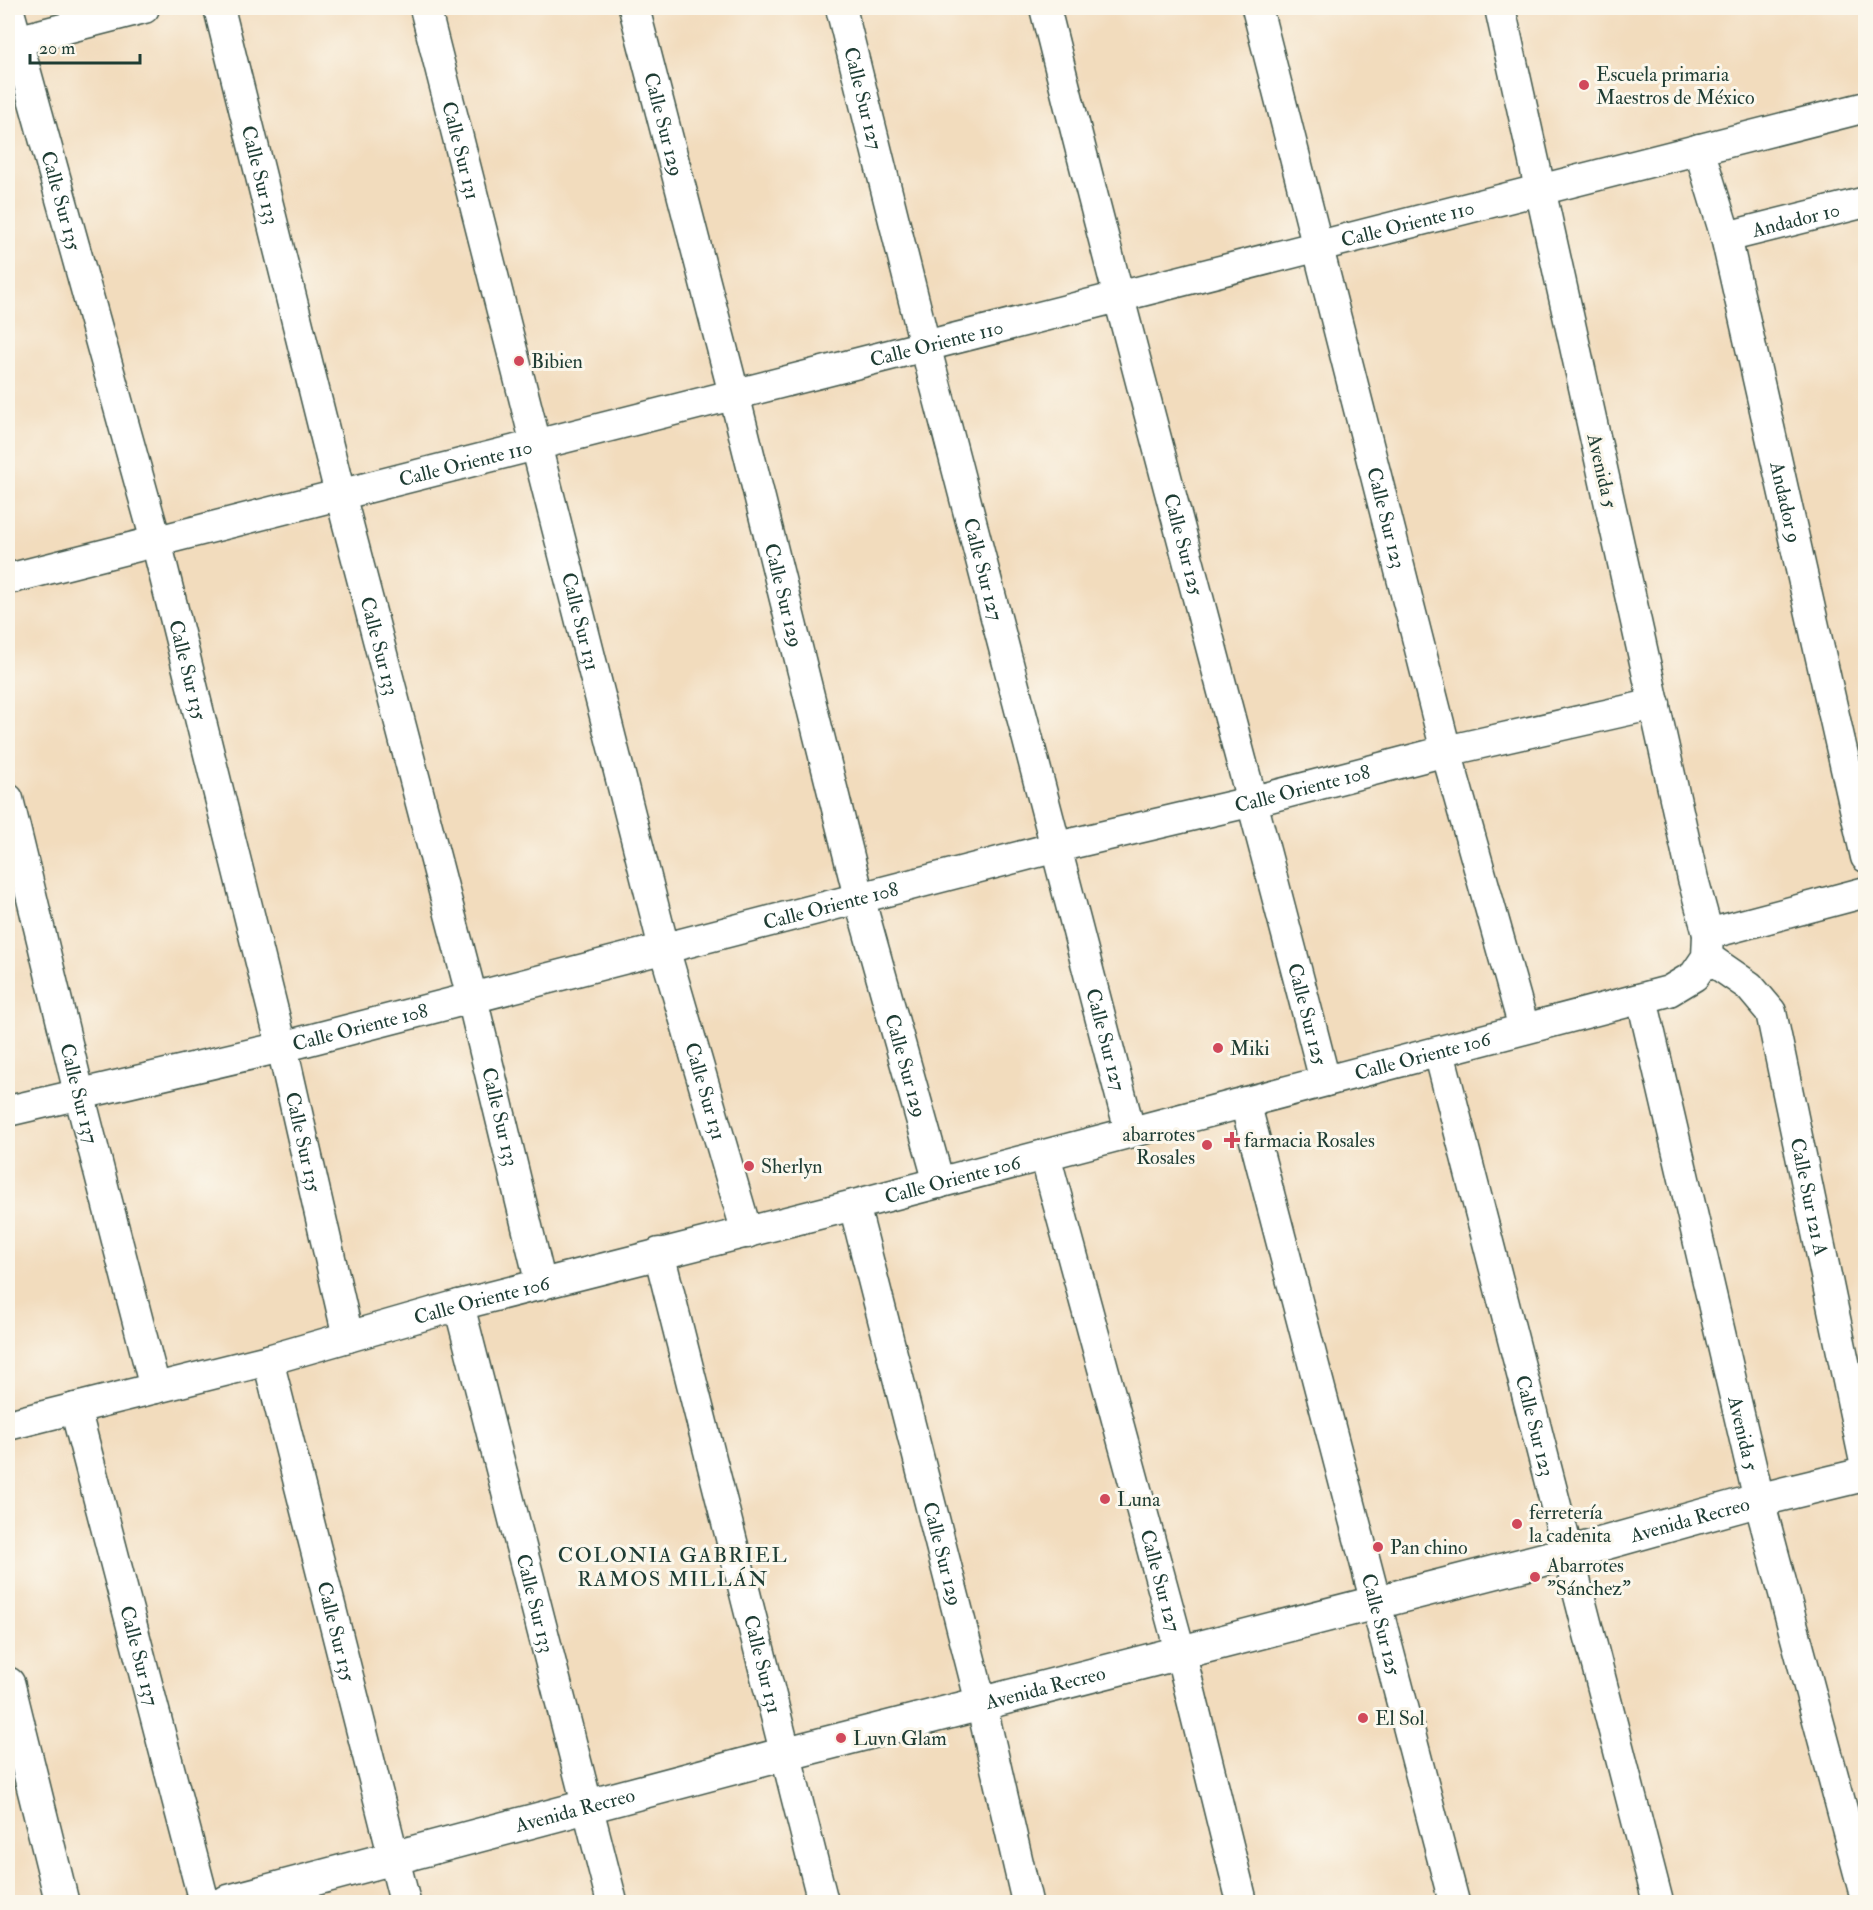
<svg xmlns="http://www.w3.org/2000/svg" width="1873" height="1910" font-family="'IM FELL Double Pica',serif">
  <rect width="100%" height="100%" fill="#fbf7ec"/>
  <filter id="ink" filterUnits="userSpaceOnUse"><feTurbulence type="fractalNoise" baseFrequency=".0167" numOctaves="2"/><feDisplacementMap in="SourceGraphic" scale="12" xChannelSelector="R" yChannelSelector="G"/><feConvolveMatrix kernelMatrix="1 2 1 2 8 2 1 2 1" color-interpolation-filters="sRGB"/></filter>
  <filter id="wash" filterUnits="userSpaceOnUse"><feTurbulence type="fractalNoise" baseFrequency=".008" numOctaves="4" result="noise"/><feDisplacementMap in="SourceGraphic" scale="24" xChannelSelector="R" yChannelSelector="G"/><feGaussianBlur stdDeviation="1.35" result="paint"/><feColorMatrix in="noise" values="0 0 0 0 0 0 0 0 0 0 0 0 0 0 0 0 0 1.4 0 .05"/><feComposite in="paint" operator="in"/></filter>
  <g filter="url(#wash)">
    <rect width="100%" height="100%" fill="#f2dcbd"/>
  </g>
  <g filter="url(#ink)">
    <g fill="none" stroke-linecap="round" stroke-linejoin="round">
      <defs>
        <g id="street">
          <path id="s1" d="M 8,8 L 156,541 L 282,1047 L 348,1337"/>
          <path id="s2" d="M 219,8 L 340,494 L 472,998 L 541,1285"/>
          <path id="s3" d="M 425,8 L 664,948 L 747,1233"/>
          <path id="s4" d="M 634,8 L 734,394 L 859,897 L 939,1183"/>
          <path id="s5" d="M 841,8 L 925,345 L 1130,1131"/>
          <path id="s6" d="M 1045,8 C 1134,367 1233,722 1325,1081"/>
          <path id="s7" d="M 1257,8 L 1446,751 L 1524,1028"/>
          <path d="M 8,43 L 144,8"/>
          <path id="s8" d="M 1699,149 L 1726,237 L 1866,857"/>
          <path id="s9" d="M 1726,237 L 1866,202"/>
          <path id="s10" d="M 8,579 L 1866,107"/>
          <path id="s11" d="M 8,799 L 79,1093 L 155,1388"/>
          <path d="M 1708,934 L 1866,892"/>
          <path id="s12" d="M 1707,957 L 1749,986 L 1771,1012 L 1866,1467"/>
          <path id="s13" d="M 1642,999 L 1759,1500 L 1866,1899"/>
          <path id="s14" d="M 1439,1052 L 1658,1902"/>
          <path id="s15" d="M 1245,1102 L 1454,1902"/>
          <path id="s16" d="M 8,1111 L 282,1047 L 1057,847 L 1254,801 L 1446,751 L 1655,704"/>
          <path id="s17" d="M 1045,1155 L 1180,1651 L 1242,1902"/>
          <path id="s18" d="M 854,1205 L 981,1703 L 1027,1902"/>
          <path id="s19" d="M 659,1253 L 823,1902"/>
          <path id="s20" d="M 459,1305 L 612,1902"/>
          <path id="s21" d="M 268,1360 L 405,1902"/>
          <path id="s22" d="M 75,1408 L 204,1902"/>
          <path id="s23" d="M 8,1425 L 268,1360 L 459,1305 L 854,1205 L 1669,991 L 1694,976 L 1707,957 L 1708,934 L 1693,879 L 1500,8"/>
        </g>
        <g id="secondary">
          <path d="M 8,1684 L 62,1902"/>
          <path id="s24" d="M 227,1902 L 785,1754 L 1569,1553 L 1759,1500 L 1866,1474"/>
        </g>
      </defs>
      <use href="#street" stroke="#3f5549" stroke-width="33"/>
      <use href="#secondary" stroke="#3f5549" stroke-width="36"/>
      <use href="#street" stroke="#fff" stroke-width="30"/>
      <use href="#secondary" stroke="#fff" stroke-width="33"/>
    </g>
  </g>
  <g fill="#d1495b" stroke="#fbf7ec" stroke-width="2">
    <circle cx="1584" cy="85" r="6"/>
    <circle cx="519" cy="361" r="6"/>
    <circle cx="1218" cy="1048" r="6"/>
    <path d="M1229 1131h6v6h6v6h-6v6h-6v-6h-6v-6h6z"/>
    <circle cx="1207" cy="1145" r="6"/>
    <circle cx="749" cy="1166" r="6"/>
    <circle cx="1105" cy="1499" r="6"/>
    <circle cx="1517" cy="1524" r="6"/>
    <circle cx="1378" cy="1547" r="6"/>
    <circle cx="1535" cy="1577" r="6"/>
    <circle cx="1363" cy="1718" r="6"/>
    <circle cx="841" cy="1738" r="6"/>
  </g>
  <g text-anchor="middle" dominant-baseline="central" stroke-width="6" stroke-linejoin="round" paint-order="stroke">
    <g font-size="20" fill="#1f3d34" stroke="#fbf7ec" text-anchor="start">
      <text x="1596" y="74">Escuela primaria<tspan x="1596" dy="23">Maestros de México</tspan></text>
      <text x="531" y="361">Bibien</text>
      <text x="1230" y="1048">Miki</text>
      <text x="1195" y="1134" text-anchor="end">abarrotes<tspan x="1195" dy="23">Rosales</tspan></text>
      <text x="1244" y="1140">farmacia Rosales</text>
      <text x="761" y="1166">Sherlyn</text>
      <text x="1117" y="1499">Luna</text>
      <text x="1529" y="1512">ferretería<tspan x="1529" dy="23">la cadenita</tspan></text>
      <text x="1390" y="1547">Pan chino</text>
      <text x="1547" y="1565">Abarrotes<tspan x="1547" dy="23">"Sánchez"</tspan></text>
      <text x="1375" y="1718">El Sol</text>
      <text x="853" y="1738">Luvn Glam</text>
    </g>
    <g font-size="20" fill="#1f3d34" stroke="#fbf7ec">
      <text stroke="none"><textPath href="#s5" startOffset="93">Calle Sur 127</textPath></text>
      <text stroke="none"><textPath href="#s4" startOffset="120">Calle Sur 129</textPath></text>
      <text stroke="none"><textPath href="#s3" startOffset="147">Calle Sur 131</textPath></text>
      <text stroke="none"><textPath href="#s2" startOffset="172">Calle Sur 133</textPath></text>
      <text stroke="none"><textPath href="#s1" startOffset="200">Calle Sur 135</textPath></text>
      <text stroke="none"><textPath href="#s9" startOffset="72">Andador 10</textPath></text>
      <text stroke="none"><textPath href="#s10" startOffset="1444">Calle Oriente 110</textPath></text>
      <text stroke="none"><textPath href="#s10" startOffset="958">Calle Oriente 110</textPath></text>
      <text stroke="none"><textPath href="#s10" startOffset="472">Calle Oriente 110</textPath></text>
      <text transform="translate(1602 471) rotate(77)">Avenida 5</text>
      <text stroke="none"><textPath href="#s8" startOffset="364">Andador 9</textPath></text>
      <text stroke="none"><textPath href="#s7" startOffset="526">Calle Sur 123</textPath></text>
      <text stroke="none"><textPath href="#s6" startOffset="554">Calle Sur 125</textPath></text>
      <text stroke="none"><textPath href="#s5" startOffset="579">Calle Sur 127</textPath></text>
      <text stroke="none"><textPath href="#s4" startOffset="606">Calle Sur 129</textPath></text>
      <text stroke="none"><textPath href="#s3" startOffset="633">Calle Sur 131</textPath></text>
      <text stroke="none"><textPath href="#s2" startOffset="658">Calle Sur 133</textPath></text>
      <text stroke="none"><textPath href="#s1" startOffset="686">Calle Sur 135</textPath></text>
      <text stroke="none"><textPath href="#s16" startOffset="1334">Calle Oriente 108</textPath></text>
      <text stroke="none"><textPath href="#s16" startOffset="848">Calle Oriente 108</textPath></text>
      <text stroke="none"><textPath href="#s6" startOffset="1040">Calle Sur 125</textPath></text>
      <text stroke="none"><textPath href="#s16" startOffset="362">Calle Oriente 108</textPath></text>
      <text stroke="none"><textPath href="#s5" startOffset="1065">Calle Sur 127</textPath></text>
      <text stroke="none"><textPath href="#s23" startOffset="1462">Calle Oriente 106</textPath></text>
      <text stroke="none"><textPath href="#s4" startOffset="1092">Calle Sur 129</textPath></text>
      <text stroke="none"><textPath href="#s3" startOffset="1119">Calle Sur 131</textPath></text>
      <text stroke="none"><textPath href="#s11" startOffset="303">Calle Sur 137</textPath></text>
      <text stroke="none"><textPath href="#s2" startOffset="1144">Calle Sur 133</textPath></text>
      <text stroke="none"><textPath href="#s1" startOffset="1172">Calle Sur 135</textPath></text>
      <text stroke="none"><textPath href="#s23" startOffset="976">Calle Oriente 106</textPath></text>
      <text stroke="none"><textPath href="#s12" startOffset="274">Calle Sur 121 A</textPath></text>
      <text stroke="none"><textPath href="#s23" startOffset="490">Calle Oriente 106</textPath></text>
      <text stroke="none"><textPath href="#s14" startOffset="386">Calle Sur 123</textPath></text>
      <text stroke="none"><textPath href="#s13" startOffset="446">Avenida 5</textPath></text>
      <text stroke="none"><textPath href="#s24" startOffset="1512">Avenida Recreo</textPath></text>
      <text stroke="none"><textPath href="#s18" startOffset="360">Calle Sur 129</textPath></text>
      <text stroke="none"><textPath href="#s17" startOffset="441">Calle Sur 127</textPath></text>
      <text stroke="none"><textPath href="#s20" startOffset="308">Calle Sur 133</textPath></text>
      <text stroke="none"><textPath href="#s15" startOffset="540">Calle Sur 125</textPath></text>
      <text stroke="none"><textPath href="#s21" startOffset="280">Calle Sur 135</textPath></text>
      <text stroke="none"><textPath href="#s22" startOffset="256">Calle Sur 137</textPath></text>
      <text stroke="none"><textPath href="#s19" startOffset="424">Calle Sur 131</textPath></text>
      <text stroke="none"><textPath href="#s24" startOffset="846">Avenida Recreo</textPath></text>
      <text stroke="none"><textPath href="#s24" startOffset="360">Avenida Recreo</textPath></text>
    </g>
    <g font-size="21" letter-spacing="1.5" fill="#1f3d34" stroke="#fbf7ec">
      <text x="673" y="1555">COLONIA GABRIEL<tspan x="673" dy="24">RAMOS MILLÁN</tspan></text>
    </g>
  </g>
  <rect width="1873" height="1910" fill="none" stroke="#fbf7ec" stroke-width="30"/>
  <path d="M30 54v9h110v-9" fill="none" stroke="#1f3d34" stroke-width="3"/>
  <text x="39" y="54" font-size="18" fill="#1f3d34" stroke="#fbf7ec" stroke-width="4.5" paint-order="stroke">20 m</text>
</svg>
